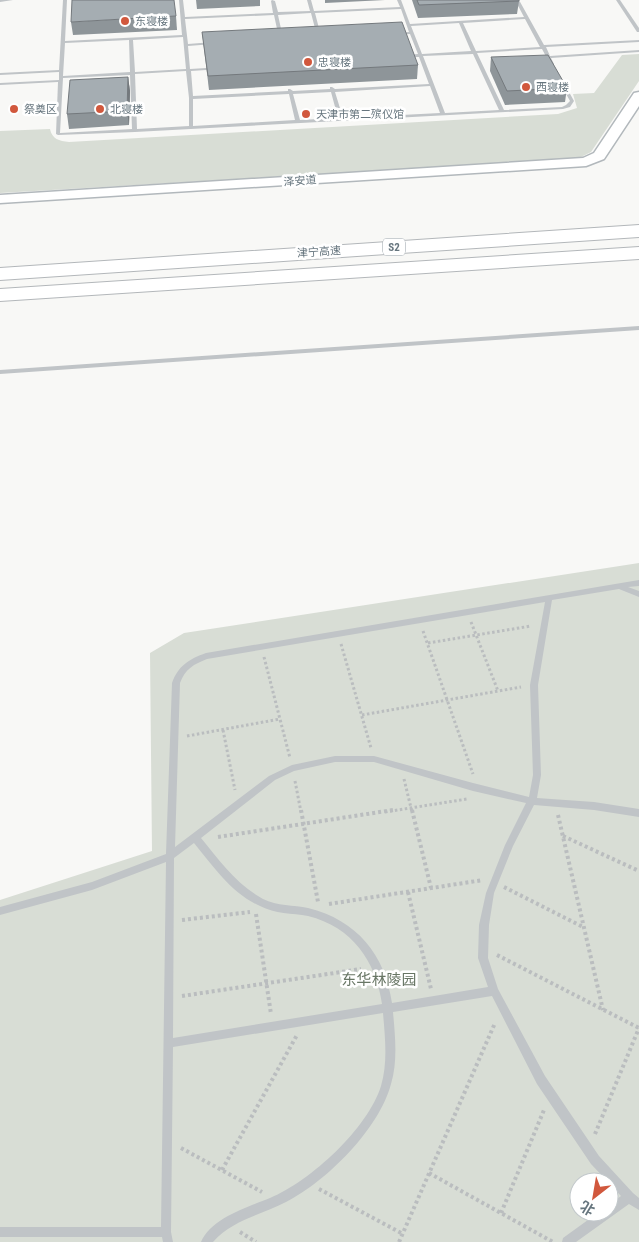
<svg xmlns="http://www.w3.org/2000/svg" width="639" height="1242" font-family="'Roboto Condensed','Noto Sans SC',sans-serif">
  <rect width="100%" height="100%" fill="#f8f8f6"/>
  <g fill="#d8ddd5" fill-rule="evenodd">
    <path d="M 639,54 L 639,81 L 591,152 L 577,159 L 0,193 L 0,131 L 50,129 C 52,139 59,141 69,142 L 558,114 L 577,108 L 573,94 L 594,93 L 622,55 Z"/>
    <path d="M 639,563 L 639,1242 L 0,1242 L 0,900 L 152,851 L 150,653 L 184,633 ZM 579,1182 L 609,1182 L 609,1212 L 579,1212 Z"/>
  </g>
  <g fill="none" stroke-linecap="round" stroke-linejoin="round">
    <defs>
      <path id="secondary" d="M 639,92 L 639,106 L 604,159 L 586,166 L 0,203 L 0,195 L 583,158 L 594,153 L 634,93 Z"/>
      <g id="highway">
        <path d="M 639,225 L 639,237 L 0,280 L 0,268 Z"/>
        <path d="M 639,247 L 639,259 L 0,301 L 0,289 Z"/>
      </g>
    </defs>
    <use href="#secondary" stroke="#b2b8bc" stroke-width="3"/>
    <use href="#highway" stroke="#b3b7ba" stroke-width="2"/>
    <g stroke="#babdbf" stroke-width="3" stroke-dasharray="2.5 2.5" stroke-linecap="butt">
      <path d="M 471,622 L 498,691"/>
      <path d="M 423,631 L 473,774"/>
      <path d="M 428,643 L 531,626"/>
      <path d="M 341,644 L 371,748"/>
      <path d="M 264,657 L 290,758"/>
      <path d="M 362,715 L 521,687"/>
      <path d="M 223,730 L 235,790"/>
      <path d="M 187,736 L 280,719"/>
      <path d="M 404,779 L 412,812"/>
      <path d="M 295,781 L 301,812"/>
      <path d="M 385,812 L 467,799"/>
    </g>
    <g stroke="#babdbf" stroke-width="4" stroke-dasharray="3 3" stroke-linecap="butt">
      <path d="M 301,810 L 318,902"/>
      <path d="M 412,810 L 431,888"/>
      <path d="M 558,815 L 603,1010"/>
      <path d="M 563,836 L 639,871"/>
      <path d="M 218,837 L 393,810"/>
      <path d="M 504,887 L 583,927"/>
      <path d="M 408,892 L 431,989"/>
      <path d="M 329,904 L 483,880"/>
      <path d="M 256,914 L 271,1014"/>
      <path d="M 182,920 L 250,912"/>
      <path d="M 497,955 L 639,1028"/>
      <path d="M 182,996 L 361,969"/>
      <path d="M 595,1134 L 639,1028"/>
      <path d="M 181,1148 L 262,1192"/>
      <path d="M 222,1170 L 297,1035"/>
      <path d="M 429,1173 L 553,1242"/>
      <path d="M 319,1189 L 403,1234"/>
      <path d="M 501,1213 L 544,1110"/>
      <path d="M 240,1232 L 256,1242"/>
      <path d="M 399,1242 L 495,1023"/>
    </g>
    <g fill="#c0c4c7" fill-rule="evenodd">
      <path d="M 0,0 L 13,0 L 0,2 Z"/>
      <path d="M 63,0 L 67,0 L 65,41 L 182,35 L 179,0 L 183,0 L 185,17 L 273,13 L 271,1 L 272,0 L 275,1 L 278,12 L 310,11 L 307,0 L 311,0 L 314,11 L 400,7 L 397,0 L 401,0 L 410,24 L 524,17 L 515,0 L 519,0 L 544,45 L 639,40 L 639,42 L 546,47 L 550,56 L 639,50 L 639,52 L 551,58 L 554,64 L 552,65 L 550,64 L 542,49 L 477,53 L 504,110 L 562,107 L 566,105 L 570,101 L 560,83 L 562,82 L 564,83 L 574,101 L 570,107 L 563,109 L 135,132 L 58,135 L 56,134 L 58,82 L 0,85 L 0,83 L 59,80 L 59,72 L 0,75 L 0,73 L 59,70 ZM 401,9 L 409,32 L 396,33 L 394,34 L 396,35 L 410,34 L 418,54 L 408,55 L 406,56 L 408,57 L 419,57 L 429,84 L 335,89 L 332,87 L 330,87 L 330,89 L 293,91 L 290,89 L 288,89 L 288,91 L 193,96 L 191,71 L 206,70 L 208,69 L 206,68 L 190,69 L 188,46 L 213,44 L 215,43 L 213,42 L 188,44 L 185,19 L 274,15 L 279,38 L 281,39 L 283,38 L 278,15 L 311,13 L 317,36 L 319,37 L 321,36 L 315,13 ZM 525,19 L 540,47 L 476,51 L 463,23 ZM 459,23 L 471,51 L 422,54 L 411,26 ZM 183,37 L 186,69 L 135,72 L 133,40 ZM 129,40 L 130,72 L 63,76 L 65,43 ZM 473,54 L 499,110 L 445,113 L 423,56 ZM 186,71 L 189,98 L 189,126 L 137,129 L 135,74 ZM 130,75 L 132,129 L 60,133 L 63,78 ZM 430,86 L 440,113 L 343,118 L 335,92 ZM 331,92 L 338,118 L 300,120 L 293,94 ZM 289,94 L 295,120 L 193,126 L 193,99 Z"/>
      <path d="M 616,0 L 620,0 L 639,28 L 639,32 L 637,32 Z"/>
      <path d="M 639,326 L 639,330 L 0,374 L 0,370 Z"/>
      <path d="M 639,580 L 639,586 L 628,587 L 639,591 L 639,597 L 619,589 L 552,600 L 538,685 L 541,775 L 537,798 L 594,802 L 639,809 L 639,817 L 594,810 L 534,805 L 513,846 L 494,893 L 489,925 L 488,958 L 498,989 L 545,1076 L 599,1156 L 633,1193 L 639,1198 L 639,1210 L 629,1204 L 576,1242 L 562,1242 L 563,1238 L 599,1212 L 609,1212 L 609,1205 L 621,1196 L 591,1164 L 537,1084 L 492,996 L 393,1012 C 395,1035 398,1061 391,1084 C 379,1129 327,1181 286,1202 C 261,1215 232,1220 213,1242 L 201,1242 C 211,1218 248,1207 270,1198 C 311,1181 368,1128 381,1086 C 388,1063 385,1037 383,1013 L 173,1047 L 171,1232 L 173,1242 L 163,1242 L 162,1237 L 0,1237 L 0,1227 L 161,1227 L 166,862 L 92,890 L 0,915 L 0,907 L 92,882 L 166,854 L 172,683 C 178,666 189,659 206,653 ZM 545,602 L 530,685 L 533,775 L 529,797 L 473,783 L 374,756 L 335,756 L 292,765 L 269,776 L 175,847 L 180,683 C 185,669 194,664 207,659 ZM 335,762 L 374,762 L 473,791 L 526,803 L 505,845 L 486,893 L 479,925 L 478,958 L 488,987 L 392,1003 C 385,955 357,920 308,908 C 294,905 277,906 263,899 C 237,885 219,860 201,838 L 275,780 L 294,771 ZM 194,843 C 213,866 232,894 260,906 C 275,914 292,913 308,916 C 352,927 376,961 382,1004 L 173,1038 L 174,858 Z"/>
    </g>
    <use href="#secondary" fill="#fff" fill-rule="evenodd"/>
    <use href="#highway" fill="#fff" fill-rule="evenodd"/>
  </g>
  <g fill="#8e9599">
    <path d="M 196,0 L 260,0 L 260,6 L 197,9 Z"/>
    <path d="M 325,0 L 385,0 L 325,3 Z"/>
    <path d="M 412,0 L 519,0 L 519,1 L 517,14 L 418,18 Z"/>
    <path d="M 176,16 L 177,30 L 73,35 L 71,22 Z"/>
    <path d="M 202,32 L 418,65 L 417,79 L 209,90 Z"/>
    <path d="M 491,57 L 567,88 L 565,102 L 505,105 L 490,71 Z"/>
    <path d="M 128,77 L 130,91 L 129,125 L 69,129 L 67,114 Z"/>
  </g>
  <path fill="#74797d" d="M 128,77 L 130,91 L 129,125 L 127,111 Z"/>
  <g fill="#a5adb2" stroke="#74797d">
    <path d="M 72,0 L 174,0 L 176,16 L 71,22 Z"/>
    <path d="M 417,0 L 519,0 L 519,1 L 419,5 Z"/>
    <path d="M 402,22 L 418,65 L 208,76 L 202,32 Z"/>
    <path d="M 548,55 L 567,88 L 507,91 L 491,57 Z"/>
    <path d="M 128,77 L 127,111 L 67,114 L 70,80 Z"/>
  </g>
  <g fill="#d1583d" stroke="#fff" stroke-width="2">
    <circle cx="125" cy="21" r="5"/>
    <circle cx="308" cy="62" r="5"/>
    <circle cx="526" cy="87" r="5"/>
    <circle cx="14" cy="109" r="5"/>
    <circle cx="100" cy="109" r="5"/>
    <circle cx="306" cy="114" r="5"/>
  </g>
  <g text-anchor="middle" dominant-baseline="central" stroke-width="5" stroke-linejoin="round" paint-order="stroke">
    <g font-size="11" fill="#66757e" stroke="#fff" text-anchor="start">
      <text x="135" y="21">东寝楼</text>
      <text x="318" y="62">忠寝楼</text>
      <text x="536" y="87">西寝楼</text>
      <text x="24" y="109">祭奠区</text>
      <text x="110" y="109">北寝楼</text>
      <text x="316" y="114">天津市第二殡仪馆</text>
    </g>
    <g font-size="11" fill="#66757e" stroke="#fff">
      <text transform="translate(300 181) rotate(-4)">泽安道</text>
      <text transform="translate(319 252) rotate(-4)">津宁高速</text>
    </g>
    <rect fill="#fff" stroke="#949ea5" stroke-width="1" x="383" y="238.5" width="22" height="17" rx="4"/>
    <g font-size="11" font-weight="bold" fill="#66757e">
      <text x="394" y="247">S2</text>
    </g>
    <g font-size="15" fill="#687665" stroke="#fff">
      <text x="379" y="980">东华林陵园</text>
    </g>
  </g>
  <g transform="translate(594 1197) rotate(211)"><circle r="24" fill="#ffffff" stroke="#c2c8cb"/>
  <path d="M0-4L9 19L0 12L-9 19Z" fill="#d1583d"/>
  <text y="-8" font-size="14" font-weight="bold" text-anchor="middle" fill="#66757e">北</text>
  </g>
</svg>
